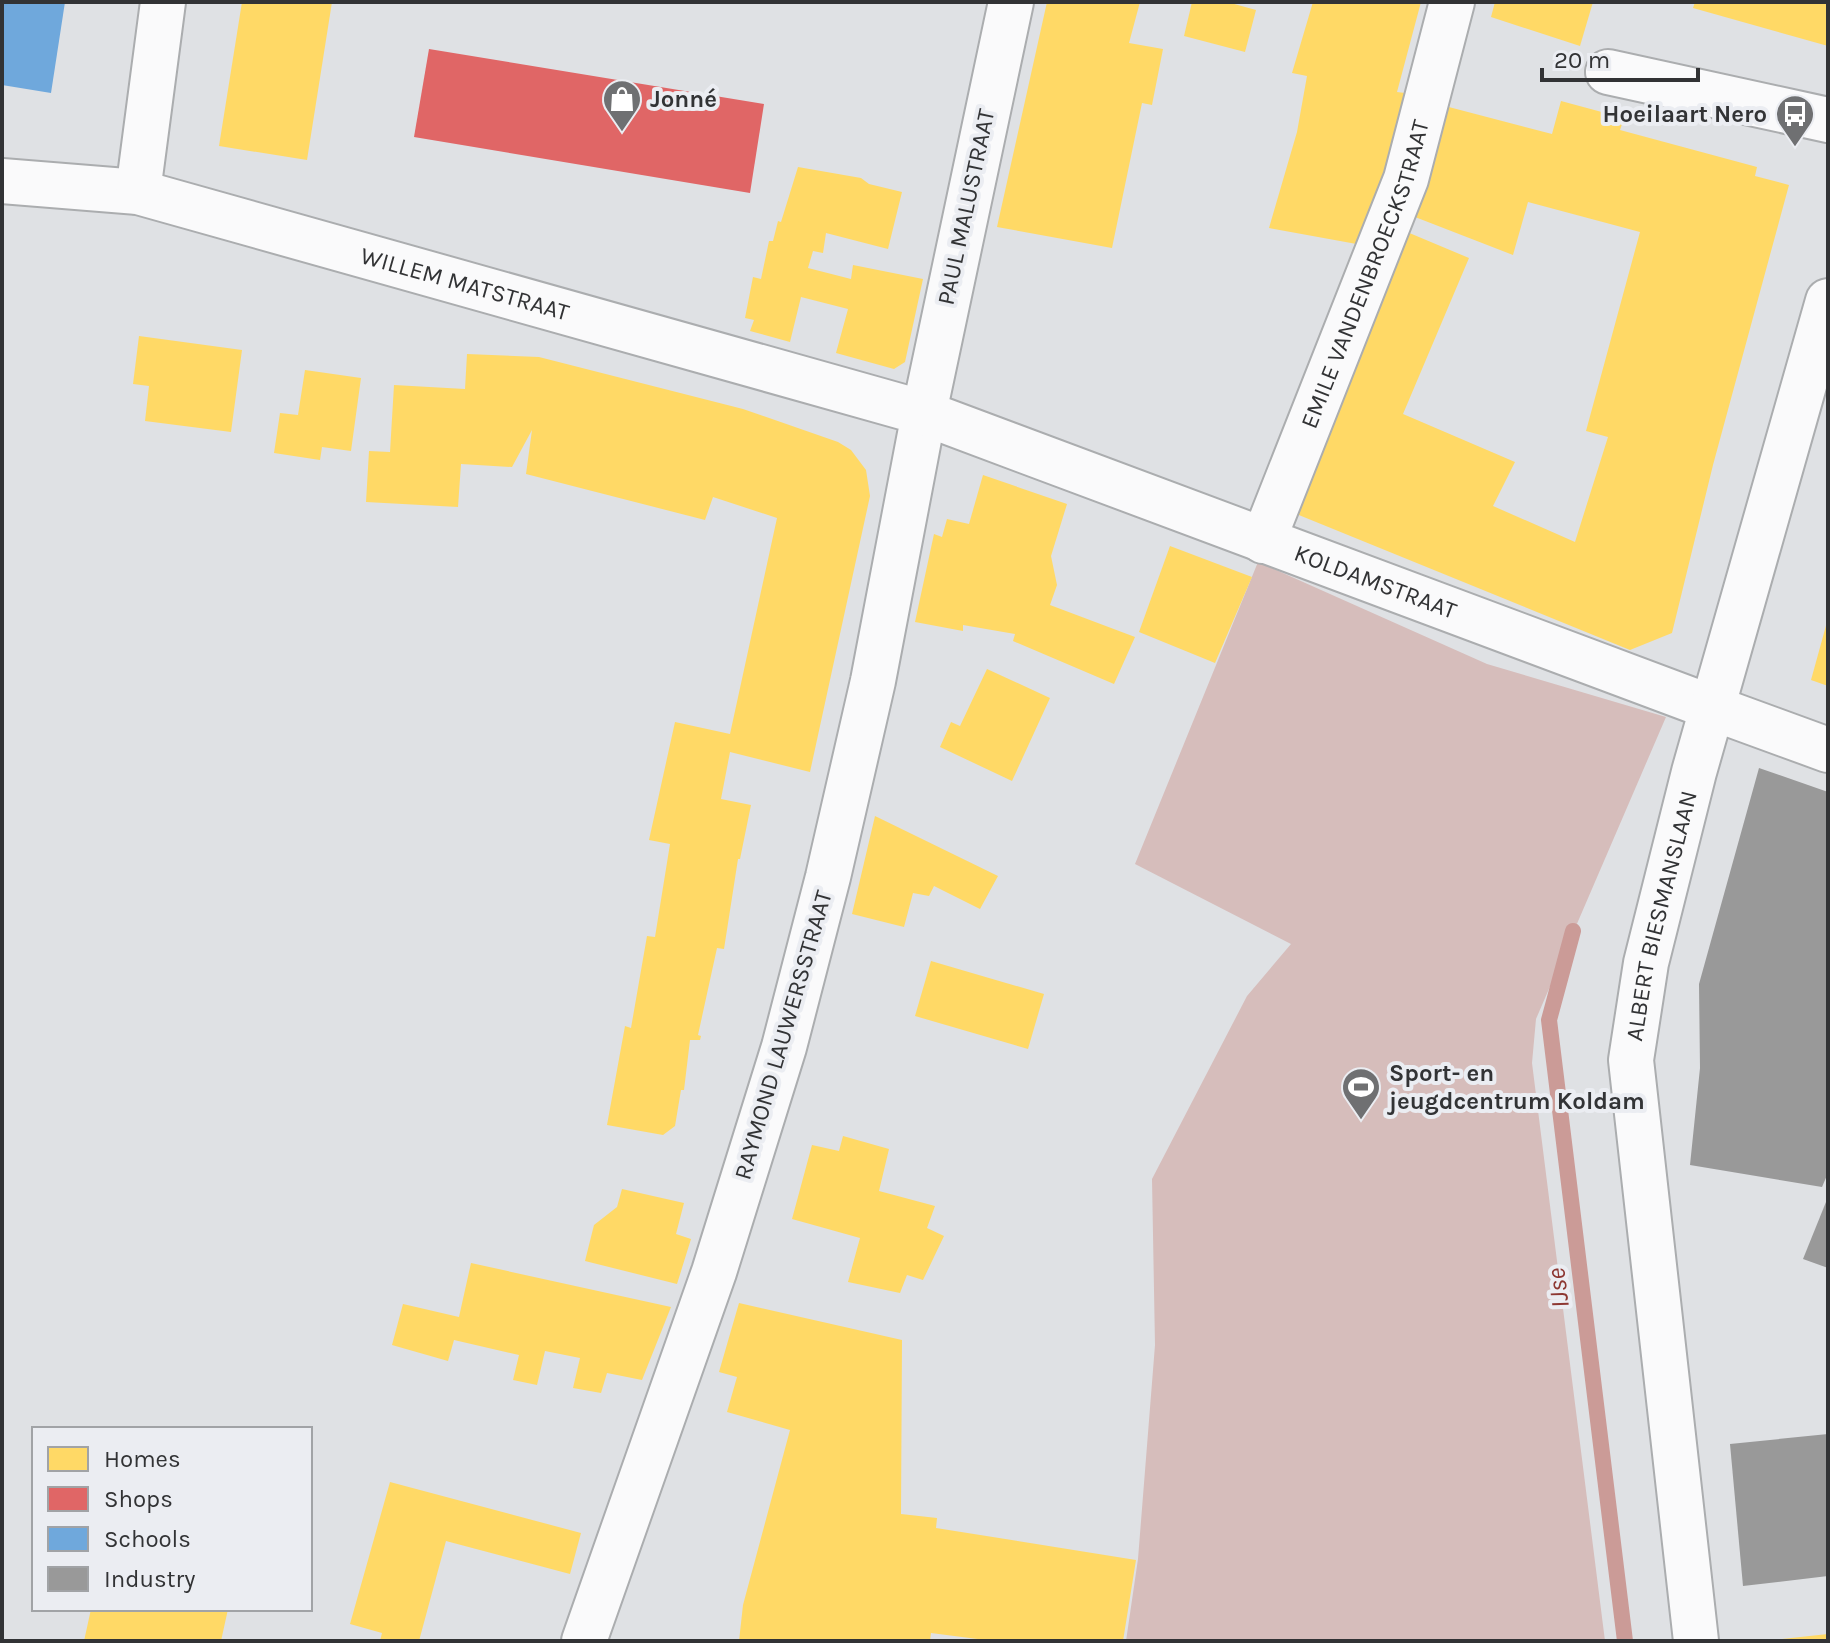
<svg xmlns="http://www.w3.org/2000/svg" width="1830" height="1643" font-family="Karla,sans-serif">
  <rect width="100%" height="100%" fill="#dfe1e4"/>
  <path fill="#d6bdbb" d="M 1258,562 L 1487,664 L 1666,717 L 1536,1019 L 1532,1063 L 1605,1641 L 1126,1641 L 1138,1559 L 1155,1345 L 1152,1179 L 1247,996 L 1291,944 L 1135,864 Z"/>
  <g fill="#ffd966">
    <path d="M 242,2 L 332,2 L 307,160 L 219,146 Z"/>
    <path d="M 1047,2 L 1140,2 L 1129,43 L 1163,49 L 1152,105 L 1142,103 L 1112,248 L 997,227 Z"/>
    <path d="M 1192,2 L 1227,2 L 1256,10 L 1245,52 L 1184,36 Z"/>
    <path d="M 1313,2 L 1421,2 L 1397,92 L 1405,93 L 1395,149 L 1362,245 L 1269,228 L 1297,132 L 1307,76 L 1292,73 Z"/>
    <path d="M 1495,2 L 1593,2 L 1580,46 L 1491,17 Z"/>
    <path d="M 1695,2 L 1828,2 L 1828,46 L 1693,8 Z"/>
    <path d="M 1561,101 L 1624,118 L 1620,130 L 1757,167 L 1755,176 L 1789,185 L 1713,465 L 1672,633 L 1630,650 L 1289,511 L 1407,232 L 1469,258 L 1403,414 L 1515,462 L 1493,506 L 1575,542 L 1608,437 L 1586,431 L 1640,232 L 1528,202 L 1513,255 L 1415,217 L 1445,106 L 1552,134 Z"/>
    <path d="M 798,167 L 861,178 L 869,184 L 902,192 L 888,249 L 826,233 L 823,253 L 813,251 L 808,268 L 851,279 L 853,265 L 923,279 L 905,362 L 894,369 L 836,353 L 848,309 L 801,297 L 790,342 L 750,331 L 754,320 L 745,318 L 753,277 L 761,279 L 769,241 L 773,241 L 778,221 L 781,222 Z"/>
    <path d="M 139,336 L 242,350 L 231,432 L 145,421 L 149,386 L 133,384 Z"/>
    <path d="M 467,354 L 539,357 L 743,409 L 838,442 L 851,450 L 866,470 L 870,496 L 810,772 L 730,752 L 721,799 L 751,805 L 740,859 L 738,859 L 724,949 L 717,948 L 698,1035 L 701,1036 L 700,1040 L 690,1040 L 684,1090 L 681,1090 L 675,1126 L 663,1135 L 607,1125 L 625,1026 L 631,1028 L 647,936 L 655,937 L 670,844 L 649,840 L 675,722 L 730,734 L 777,518 L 713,497 L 705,520 L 526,474 L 532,430 L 512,467 L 461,464 L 458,507 L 366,502 L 369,451 L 390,452 L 394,385 L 465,389 Z"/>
    <path d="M 305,370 L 361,378 L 351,451 L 322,447 L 320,460 L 274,453 L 280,413 L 298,415 Z"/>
    <path d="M 983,475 L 1067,504 L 1051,556 L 1057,585 L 1050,605 L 1135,637 L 1114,684 L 1013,641 L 1015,634 L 963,625 L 963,631 L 915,622 L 934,534 L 942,537 L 947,519 L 969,524 Z"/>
    <path d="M 1170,546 L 1252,577 L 1215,663 L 1139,632 Z"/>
    <path d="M 1827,622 L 1828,622 L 1828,686 L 1811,680 Z"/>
    <path d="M 987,669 L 1050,698 L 1012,781 L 940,747 L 951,722 L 960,726 Z"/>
    <path d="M 875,816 L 998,876 L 980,909 L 934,886 L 929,896 L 913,893 L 904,927 L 852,914 Z"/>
    <path d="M 931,961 L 1044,994 L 1028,1049 L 915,1016 Z"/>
    <path d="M 843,1136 L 889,1149 L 879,1191 L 935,1206 L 927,1228 L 944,1236 L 923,1280 L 907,1275 L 900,1293 L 848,1282 L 860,1238 L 792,1219 L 812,1145 L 839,1151 Z"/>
    <path d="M 622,1189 L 684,1203 L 676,1234 L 691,1239 L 677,1284 L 585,1261 L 594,1225 L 617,1207 Z"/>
    <path d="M 471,1263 L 671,1307 L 642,1380 L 607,1373 L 601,1393 L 573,1388 L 580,1358 L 545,1351 L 537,1385 L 513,1380 L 519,1355 L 454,1340 L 448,1361 L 392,1345 L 403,1304 L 459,1317 Z"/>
    <path d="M 739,1303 L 902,1340 L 901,1514 L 937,1518 L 936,1528 L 1136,1560 L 1123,1641 L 993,1641 L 931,1633 L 930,1641 L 739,1641 L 743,1605 L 790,1430 L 727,1412 L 737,1377 L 719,1372 Z"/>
    <path d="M 390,1482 L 581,1533 L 570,1574 L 446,1541 L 419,1641 L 380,1641 L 382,1633 L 350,1624 Z"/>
    <path d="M 91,1609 L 228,1609 L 221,1641 L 84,1641 Z"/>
    <path d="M 1828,1634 L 1828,1641 L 1782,1641 L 1782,1639 Z"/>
  </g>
  <path fill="#e06666" d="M 429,49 L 764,104 L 750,193 L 414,137 Z"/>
  <path fill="#6fa8dc" d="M 2,2 L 65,2 L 51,93 L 2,85 Z"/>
  <g fill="#999">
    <path d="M 1759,768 L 1828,792 L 1828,1173 L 1822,1187 L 1690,1165 L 1700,1068 L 1699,984 Z"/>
    <path d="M 1828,1197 L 1828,1268 L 1803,1259 Z"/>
    <path d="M 1828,1434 L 1828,1576 L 1743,1586 L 1730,1444 Z"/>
  </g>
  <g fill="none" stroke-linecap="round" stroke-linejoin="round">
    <path stroke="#cb9b97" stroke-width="16" d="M 1573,931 L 1549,1020 L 1625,1641"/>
    <defs>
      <path id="pedestrian" d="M 1608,72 L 1828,120"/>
      <g id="minor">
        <path id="s1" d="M 2,181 L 138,192 L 924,413 L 873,681 L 828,877 L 784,1047 L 714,1272 L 584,1641"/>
        <path d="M 138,192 L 163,2"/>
        <path id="s2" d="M 1263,541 L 1406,179 L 1452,2"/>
        <path d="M 1713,708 L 1828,750"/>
      </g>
      <g id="tertiary">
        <path id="s3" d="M 1011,2 L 924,413 L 1713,708"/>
      </g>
      <g id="secondary">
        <path id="s4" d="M 1696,1641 L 1631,1060 L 1646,963 L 1694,772 L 1828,301"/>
      </g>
    </defs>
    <use href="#pedestrian" stroke="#abadaf" stroke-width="48"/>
    <use href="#minor" stroke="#abadaf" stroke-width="48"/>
    <use href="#tertiary" stroke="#abadaf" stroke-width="48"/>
    <use href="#secondary" stroke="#abadaf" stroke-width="48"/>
    <use href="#pedestrian" stroke="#fafafb" stroke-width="44"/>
    <use href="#minor" stroke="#fafafb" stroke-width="44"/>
    <use href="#tertiary" stroke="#fafafb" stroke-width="44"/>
    <use href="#secondary" stroke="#fafafb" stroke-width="44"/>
  </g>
  <defs>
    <symbol id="shop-pin" viewBox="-11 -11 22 30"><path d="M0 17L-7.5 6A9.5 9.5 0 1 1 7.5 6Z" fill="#6f7072" stroke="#ebedf2"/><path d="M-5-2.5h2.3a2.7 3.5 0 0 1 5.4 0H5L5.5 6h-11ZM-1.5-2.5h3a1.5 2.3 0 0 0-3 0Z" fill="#fff"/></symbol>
    <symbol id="bus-pin" viewBox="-11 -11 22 30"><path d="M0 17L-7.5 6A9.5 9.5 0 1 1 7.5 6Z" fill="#6f7072" stroke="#ebedf2"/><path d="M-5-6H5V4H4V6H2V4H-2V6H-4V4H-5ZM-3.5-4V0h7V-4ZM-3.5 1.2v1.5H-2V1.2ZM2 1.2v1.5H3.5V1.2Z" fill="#fff"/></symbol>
    <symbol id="stadium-pin" viewBox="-11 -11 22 30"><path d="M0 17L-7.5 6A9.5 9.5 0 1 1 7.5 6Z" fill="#6f7072" stroke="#ebedf2"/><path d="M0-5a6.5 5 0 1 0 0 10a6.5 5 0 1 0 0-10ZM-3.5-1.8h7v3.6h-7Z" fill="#fff"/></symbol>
  </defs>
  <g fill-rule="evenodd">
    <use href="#shop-pin" x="600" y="77" width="44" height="60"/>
    <use href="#bus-pin" x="1773" y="92" width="44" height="60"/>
    <use href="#stadium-pin" x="1339" y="1065" width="44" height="60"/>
  </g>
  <g text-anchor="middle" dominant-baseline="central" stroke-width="8" stroke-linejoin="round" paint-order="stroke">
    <g font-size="24" font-weight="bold" fill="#323335" stroke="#ebedf2" text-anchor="start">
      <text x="650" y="99">Jonné</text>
      <text x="1767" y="114" text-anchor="end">Hoeilaart Nero</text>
      <text x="1389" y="1073">Sport- en<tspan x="1389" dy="28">jeugdcentrum Koldam</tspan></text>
    </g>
    <g font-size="24" fill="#323335" stroke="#ebedf2">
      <text transform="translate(966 207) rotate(-78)">PAUL MALUSTRAAT</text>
      <text stroke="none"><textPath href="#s2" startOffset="286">EMILE VANDENBROECKSTRAAT</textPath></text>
      <text stroke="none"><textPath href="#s1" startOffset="476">WILLEM MATSTRAAT</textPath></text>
      <text stroke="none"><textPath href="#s3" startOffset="902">KOLDAMSTRAAT</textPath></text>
      <text stroke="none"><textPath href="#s4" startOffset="732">ALBERT BIESMANSLAAN</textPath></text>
      <text transform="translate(783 1035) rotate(-74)">RAYMOND LAUWERSSTRAAT</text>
    </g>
    <g font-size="26" font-style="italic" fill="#8d3732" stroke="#ebedf2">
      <text transform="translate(1558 1288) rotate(-97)">IJse</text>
    </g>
  </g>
  <rect width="1830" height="1643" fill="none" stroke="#323335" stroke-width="8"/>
  <rect x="32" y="1427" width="280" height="184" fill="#ebedf2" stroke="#a1a3a6" stroke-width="2"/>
  <rect x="48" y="1447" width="40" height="24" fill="#ffd966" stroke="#a1a3a6" stroke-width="2"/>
  <text x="104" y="1467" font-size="24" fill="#323335">Homes</text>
  <rect x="48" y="1487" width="40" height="24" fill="#e06666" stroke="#a1a3a6" stroke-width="2"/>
  <text x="104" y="1507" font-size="24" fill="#323335">Shops</text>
  <rect x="48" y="1527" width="40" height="24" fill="#6fa8dc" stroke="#a1a3a6" stroke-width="2"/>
  <text x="104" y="1547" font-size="24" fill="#323335">Schools</text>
  <rect x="48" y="1567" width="40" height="24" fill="#999999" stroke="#a1a3a6" stroke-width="2"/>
  <text x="104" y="1587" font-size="24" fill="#323335">Industry</text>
  <path d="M1542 68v12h156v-12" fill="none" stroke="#323335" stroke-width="4"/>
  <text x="1554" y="68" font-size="24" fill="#323335" stroke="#ebedf2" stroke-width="6" paint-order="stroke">20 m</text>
</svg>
